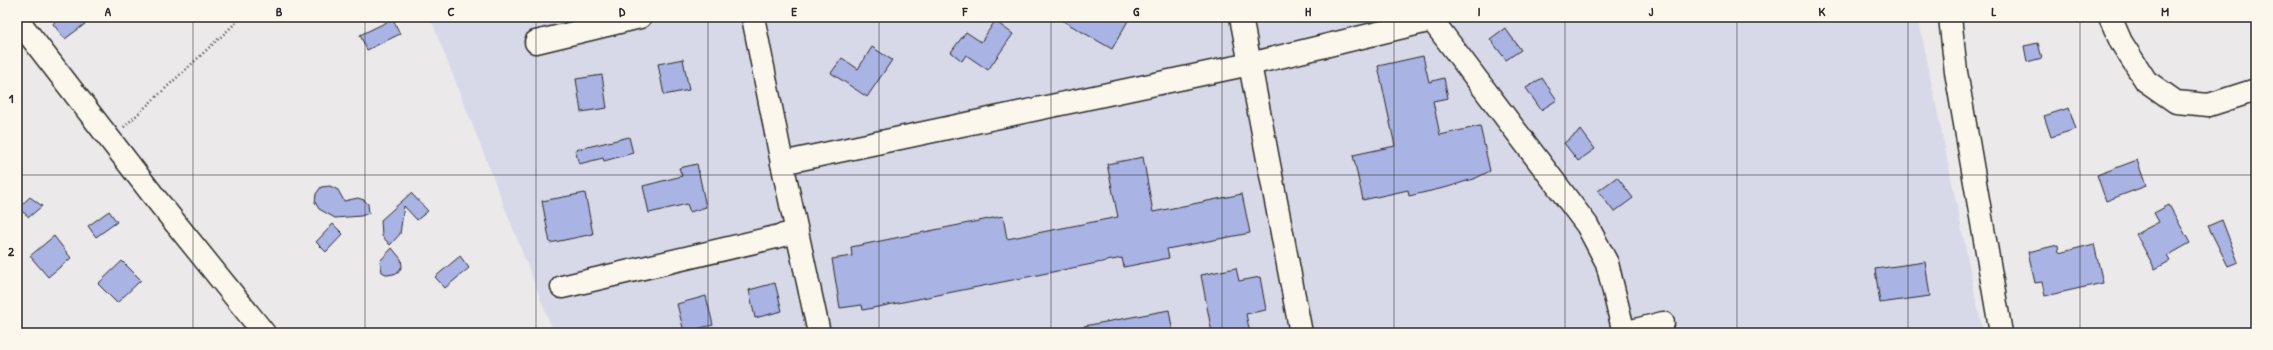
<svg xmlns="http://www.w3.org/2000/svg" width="2273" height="350" font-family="'Patrick Hand',sans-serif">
  <rect width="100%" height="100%" fill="#ebe9ea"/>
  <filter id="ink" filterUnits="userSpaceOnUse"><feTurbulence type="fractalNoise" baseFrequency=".025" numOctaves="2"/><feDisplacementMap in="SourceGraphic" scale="8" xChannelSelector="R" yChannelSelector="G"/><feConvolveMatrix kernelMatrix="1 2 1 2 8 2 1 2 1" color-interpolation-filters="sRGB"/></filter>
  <g filter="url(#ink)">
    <path fill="#d7d9e8" d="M 430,17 L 1918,17 L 1983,333 L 554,333 Z"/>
    <g fill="#a9b3e4" stroke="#2b2b2b">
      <path d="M 58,17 L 74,17 L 85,24 L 65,39 L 53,24 Z"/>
      <path d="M 1056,17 L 1130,17 L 1112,49 Z"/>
      <path d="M 393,19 L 400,34 L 367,50 L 360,35 Z"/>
      <path d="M 995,21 L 1013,34 L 988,70 L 966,55 L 962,61 L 951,52 L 966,32 L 981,42 Z"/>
      <path d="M 1505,28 L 1521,50 L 1506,60 L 1490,39 Z"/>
      <path d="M 2038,43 L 2042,58 L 2027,62 L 2024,46 Z"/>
      <path d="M 872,47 L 892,60 L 867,97 L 831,73 L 842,58 L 858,69 Z"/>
      <path d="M 1423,56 L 1429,82 L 1444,78 L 1448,98 L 1433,101 L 1440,135 L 1480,126 L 1490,171 L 1476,178 L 1448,187 L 1409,196 L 1408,190 L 1363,200 L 1353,155 L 1395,146 L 1378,66 Z"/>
      <path d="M 683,59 L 689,90 L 664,95 L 658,64 Z"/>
      <path d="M 602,75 L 607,108 L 581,112 L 576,79 Z"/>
      <path d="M 1542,78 L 1557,100 L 1541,110 L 1526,88 Z"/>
      <path d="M 2069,108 L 2076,129 L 2051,137 L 2044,116 Z"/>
      <path d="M 1581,130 L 1595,149 L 1578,161 L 1564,143 Z"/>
      <path d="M 629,137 L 633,153 L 604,161 L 603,158 L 579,164 L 575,150 Z"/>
      <path d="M 1143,157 L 1153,212 L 1242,194 L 1250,233 L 1167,249 L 1169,258 L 1124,267 L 1122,258 L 863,310 L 862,305 L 840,308 L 832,259 L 852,256 L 851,247 L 1003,216 L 1007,239 L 1118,217 L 1107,164 Z"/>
      <path d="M 2137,160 L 2146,186 L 2106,201 L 2097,175 Z"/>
      <path d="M 697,164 L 706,207 L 690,212 L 687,204 L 649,213 L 643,186 L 682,176 L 679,168 Z"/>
      <path d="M 1617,177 L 1633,198 L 1614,212 L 1598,191 Z"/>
      <path d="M 330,186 L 338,190 L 344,201 L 358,198 L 364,200 L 368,204 L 369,213 L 361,216 L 335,218 L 319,209 L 315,202 L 316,194 L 321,187 Z"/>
      <path d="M 411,193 L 428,211 L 417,220 L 404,206 L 400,234 L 390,245 L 382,236 L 381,220 Z"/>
      <path d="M 585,193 L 593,234 L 550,243 L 542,201 Z"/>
      <path d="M 30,197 L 42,206 L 29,217 L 18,208 Z"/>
      <path d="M 2169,205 L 2190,243 L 2167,256 L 2170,261 L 2155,269 L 2136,234 L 2159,222 L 2154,213 Z"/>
      <path d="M 109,211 L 117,222 L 96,237 L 88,226 Z"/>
      <path d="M 2222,220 L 2238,262 L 2228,266 L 2208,226 Z"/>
      <path d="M 333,224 L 343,234 L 326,252 L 316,242 Z"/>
      <path d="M 54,236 L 71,258 L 48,277 L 30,256 Z"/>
      <path d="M 2094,244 L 2103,283 L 2045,296 L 2042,282 L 2035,283 L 2028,252 L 2058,245 L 2059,253 Z"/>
      <path d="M 392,248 L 401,259 L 402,266 L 398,273 L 388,275 L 382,272 L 380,261 Z"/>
      <path d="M 460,256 L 469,268 L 445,288 L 435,277 Z"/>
      <path d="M 122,261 L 141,280 L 117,303 L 98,284 Z"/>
      <path d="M 1925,262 L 1930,296 L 1880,303 L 1875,269 Z"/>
      <path d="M 1236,268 L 1239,281 L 1260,277 L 1266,310 L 1246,314 L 1250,333 L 1212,333 L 1201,275 Z"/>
      <path d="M 775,283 L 782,311 L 755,318 L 749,290 Z"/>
      <path d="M 706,296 L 713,325 L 684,332 L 677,304 Z"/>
      <path d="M 1169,310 L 1173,333 L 1085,333 L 1084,326 Z"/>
    </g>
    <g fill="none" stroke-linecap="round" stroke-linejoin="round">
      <defs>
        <g id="minor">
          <path d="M 753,17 L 782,163 L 819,333"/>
          <path d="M 1241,17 L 1301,333"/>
          <path d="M 1950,17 L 1956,72 L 2001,333"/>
          <path d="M 2110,17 L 2121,42 L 2146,81 L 2176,102 L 2209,105 L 2256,90"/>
          <path d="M 17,19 L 156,199 L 264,333"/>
          <path d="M 536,42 L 640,17"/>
          <path d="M 782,163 L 1250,64 L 1432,20 L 1587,225 L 1607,263 L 1624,333"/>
          <path d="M 562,287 L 797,232"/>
          <path d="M 1624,333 L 1663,323"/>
        </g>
      </defs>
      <use href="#minor" stroke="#2b2b2b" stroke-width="25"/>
      <path stroke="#2b2b2b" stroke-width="2.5" stroke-dasharray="1 3" stroke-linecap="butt" d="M 124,127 L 242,17"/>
      <use href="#minor" stroke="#fbf7ec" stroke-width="22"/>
    </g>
  </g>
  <path fill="none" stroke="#2b2b2b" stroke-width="1" stroke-opacity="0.55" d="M 193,17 L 193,333M 365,17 L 365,333M 536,17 L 536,333M 708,17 L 708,333M 879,17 L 879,333M 1051,17 L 1051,333M 1222,17 L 1222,333M 1394,17 L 1394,333M 1565,17 L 1565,333M 1737,17 L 1737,333M 1908,17 L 1908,333M 2080,17 L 2080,333M 17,175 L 2256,175"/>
  <rect width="2273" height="350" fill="none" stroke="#fbf7ec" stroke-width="44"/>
  <rect x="22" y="22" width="2229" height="306" fill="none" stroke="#2b2b2b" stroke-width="1.5"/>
  <g font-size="13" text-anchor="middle" font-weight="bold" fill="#2b2b2b">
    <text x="108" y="16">A</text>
    <text x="279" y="16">B</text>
    <text x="451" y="16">C</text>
    <text x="622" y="16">D</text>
    <text x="794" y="16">E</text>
    <text x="965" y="16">F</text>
    <text x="1136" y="16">G</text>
    <text x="1308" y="16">H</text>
    <text x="1479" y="16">I</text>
    <text x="1651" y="16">J</text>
    <text x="1822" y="16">K</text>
    <text x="1994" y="16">L</text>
    <text x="2165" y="16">M</text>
    <text x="11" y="103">1</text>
    <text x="11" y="256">2</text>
  </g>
</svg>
